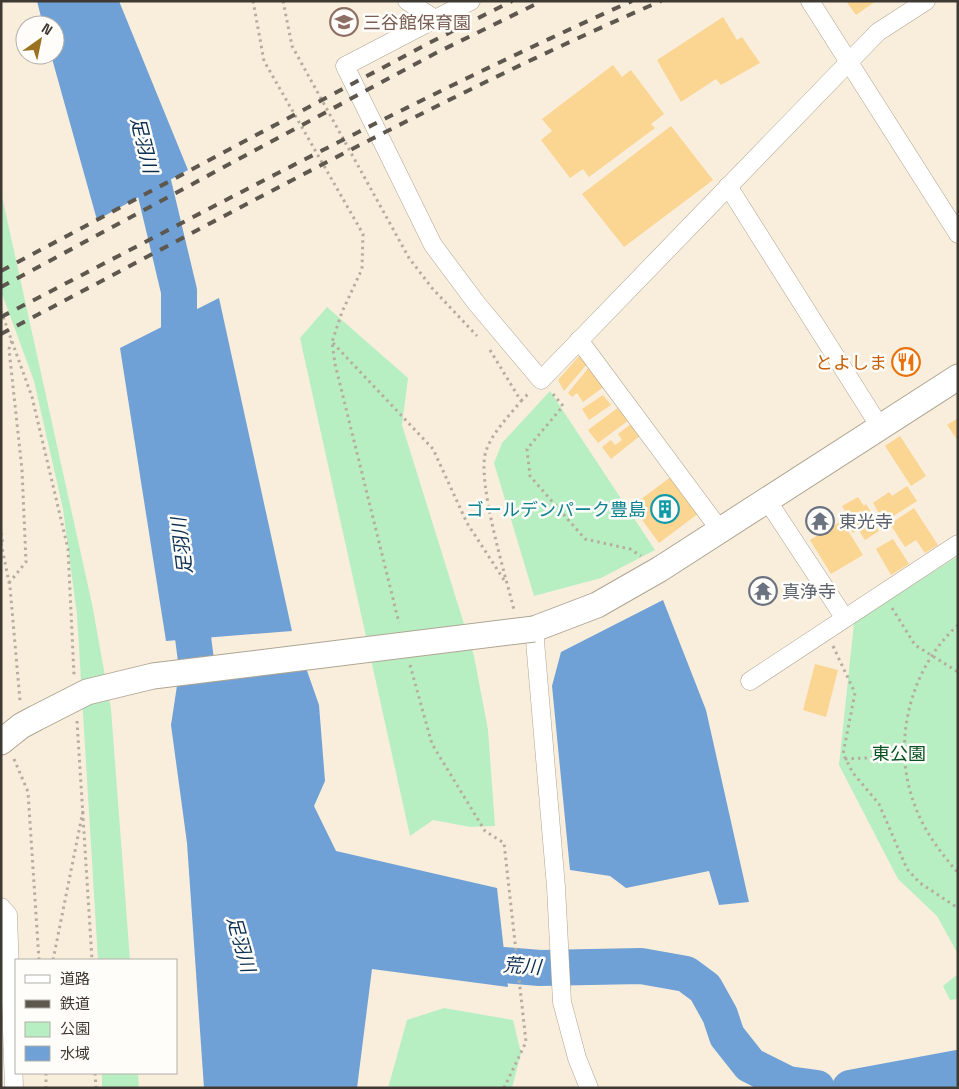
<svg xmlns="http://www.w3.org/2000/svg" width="959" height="1089" font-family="'Space Grotesk','Noto Sans JP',sans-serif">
  <rect width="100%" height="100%" fill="#f9eedc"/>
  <g fill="#b7efc3">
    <path d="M 1,192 L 92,604 L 111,709 L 130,960 L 98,960 L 77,615 L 63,509 L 34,381 L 1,291 Z"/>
    <path d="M 327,307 L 408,378 L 402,425 L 474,656 L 488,730 L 495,826 L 470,827 L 433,820 L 410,836 L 300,338 Z"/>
    <path d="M 550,391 L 655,550 L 601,578 L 534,596 L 494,463 L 502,443 Z"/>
    <path d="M 958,556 L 958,954 L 937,916 L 898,879 L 839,765 L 854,623 Z"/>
    <path d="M 958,974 L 958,999 L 950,1000 L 943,986 Z"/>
    <path d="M 444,1008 L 513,1020 L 521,1053 L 512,1088 L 388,1088 L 407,1020 Z"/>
    <path d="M 102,1073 L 138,1073 L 139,1088 L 102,1088 Z"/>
  </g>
  <g fill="#6fa1d6">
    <path d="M 37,1 L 119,1 L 188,170 L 97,220 L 51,55 L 55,55 L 55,25 L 43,25 Z"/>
    <path d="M 219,298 L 292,631 L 166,641 L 120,348 Z"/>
    <path d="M 663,600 L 706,710 L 749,902 L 719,905 L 709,871 L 626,888 L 610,876 L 570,870 L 552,686 L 561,652 Z"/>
    <path d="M 305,665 L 319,705 L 325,781 L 314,806 L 336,851 L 497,888 L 508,987 L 372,969 L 357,1088 L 204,1088 L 187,843 L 171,725 L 178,679 Z"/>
  </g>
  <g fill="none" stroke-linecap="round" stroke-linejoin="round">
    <g stroke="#6fa1d6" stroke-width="36">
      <path d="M 143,140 L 179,291 L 179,367"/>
      <path d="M 187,590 L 202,708"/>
      <path d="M 456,961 L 540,968 L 641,966 L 686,974 L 705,988 L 720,1015 L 727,1036 L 750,1065 L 788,1084 L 817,1088"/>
      <path d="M 850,1088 L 958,1068"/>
    </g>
  </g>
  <g fill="#fbd592">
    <path d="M 846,1 L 876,1 L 856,15 Z"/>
    <path d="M 723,17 L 737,40 L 742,37 L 760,63 L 721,85 L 716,79 L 681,102 L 657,60 Z"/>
    <path d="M 613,65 L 622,77 L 631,70 L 664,114 L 651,124 L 655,128 L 589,177 L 583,169 L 570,178 L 541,140 L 552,131 L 542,119 Z"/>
    <path d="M 671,126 L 713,180 L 624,247 L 582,194 Z"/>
    <path d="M 579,356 L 588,363 L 564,391 L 558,380 Z"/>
    <path d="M 590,366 L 605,386 L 583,402 L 577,393 L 572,397 L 568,393 Z"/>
    <path d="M 603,395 L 611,405 L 589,420 L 582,409 Z"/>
    <path d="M 619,407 L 629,420 L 598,443 L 588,430 Z"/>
    <path d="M 958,418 L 958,441 L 947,425 Z"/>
    <path d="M 632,423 L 641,435 L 611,459 L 602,447 L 611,440 L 615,445 L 622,440 L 618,434 Z"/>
    <path d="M 900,436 L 926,476 L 911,486 L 885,446 Z"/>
    <path d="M 672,476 L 699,513 L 659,543 L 632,506 Z"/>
    <path d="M 907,486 L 917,501 L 884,522 L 873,503 L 889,492 L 892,496 Z"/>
    <path d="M 858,497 L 864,506 L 866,504 L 875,519 L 872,521 L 879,531 L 865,540 L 858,529 L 853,533 L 843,517 L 847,515 L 842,506 Z"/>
    <path d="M 914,508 L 938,545 L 925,553 L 916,540 L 905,547 L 890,524 Z"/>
    <path d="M 842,521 L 863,555 L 831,574 L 810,540 Z"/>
    <path d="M 893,539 L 909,564 L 891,575 L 876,549 Z"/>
    <path d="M 815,664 L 838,670 L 826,717 L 803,710 Z"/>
  </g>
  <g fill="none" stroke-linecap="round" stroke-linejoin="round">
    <defs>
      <g id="street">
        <path d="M 407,1 L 435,19 L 471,1"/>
        <path d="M 810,1 L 958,234"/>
        <path d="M 435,19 L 345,66 L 433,245 L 477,304 L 541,380 L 878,32 L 926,1"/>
        <path d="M 728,186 L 880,427"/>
        <path d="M 579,340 L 720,530"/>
        <path d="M 767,500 L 844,617"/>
        <path d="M 534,629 L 556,887 L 562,1002 L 577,1058 L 589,1088"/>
        <path d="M 750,681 L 958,544"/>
        <path d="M 1,907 L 8,915 L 14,1088"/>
      </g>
      <g id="secondary">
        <path d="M 534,629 L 597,605 L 660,569 L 958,377"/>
        <path d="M 1,742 L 21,726 L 34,719"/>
      </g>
    </defs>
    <use href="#street" stroke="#afa593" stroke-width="19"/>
    <use href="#secondary" stroke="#afa593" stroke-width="27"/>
    <g stroke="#b6ad9f" stroke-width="3" stroke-dasharray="2.5 4" stroke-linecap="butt">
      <path d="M 253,1 L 264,61 L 363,234 L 362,269 L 342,312 L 332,342 L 335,364 L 399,623"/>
      <path d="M 283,1 L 292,46 L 409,258 L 432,288 L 477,336"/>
      <path d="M 1,311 L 32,397 L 68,549 L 74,675"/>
      <path d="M 333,343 L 433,449 L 467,523 L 506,583"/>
      <path d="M 490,350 L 521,401 C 509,416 492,433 486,451 C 476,480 506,577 514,610"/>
      <path d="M 553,394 L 563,406 L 527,449 L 530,476 L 585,539 L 630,549 L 641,556"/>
      <path d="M 521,401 L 529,393"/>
      <path d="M 1,533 L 3,545"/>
      <path d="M 1,543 L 10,587 L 20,701"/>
      <path d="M 9,583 L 26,562 L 22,470 L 9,349 L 12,340"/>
      <path d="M 892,608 L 915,645 L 958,672"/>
      <path d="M 958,625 C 909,669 891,745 915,806 C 924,831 941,853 958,873"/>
      <path d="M 833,646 L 855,693 L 843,754 L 853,773 L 879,804 L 907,869 L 920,883 L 958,908"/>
      <path d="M 410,665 L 432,744 L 485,831 L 504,843 L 526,1042 L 504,1088"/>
      <path d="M 77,721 L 92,960"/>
      <path d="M 14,759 L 28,792 L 39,960"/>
      <path d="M 845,759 L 904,756"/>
      <path d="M 53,960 L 83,811"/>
      <path d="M 46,1073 L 46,1088"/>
      <path d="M 95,1073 L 96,1088"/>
    </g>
    <use href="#street" stroke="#fff" stroke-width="18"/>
    <use href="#secondary" stroke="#fff" stroke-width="25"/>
    <g stroke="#5d574e" stroke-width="4" stroke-dasharray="9 9" stroke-linecap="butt">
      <path d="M 1,271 L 429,43 L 512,1"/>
      <path d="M 1,287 L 434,54 L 542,1"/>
      <path d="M 1,317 C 210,209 417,97 632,1"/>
      <path d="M 1,334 C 219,220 435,99 661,1"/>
    </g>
    <defs>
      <path id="secondary-bridge" d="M 34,719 L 87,692 L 153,676 L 534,629"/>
    </defs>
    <use href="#secondary-bridge" stroke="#afa593" stroke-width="27" stroke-linecap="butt"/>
    <use href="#secondary-bridge" stroke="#fff" stroke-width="25"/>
  </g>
  <defs>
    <symbol id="school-ring" viewBox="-11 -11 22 22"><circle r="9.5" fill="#fffdf9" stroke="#8d6e63" stroke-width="1.5"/><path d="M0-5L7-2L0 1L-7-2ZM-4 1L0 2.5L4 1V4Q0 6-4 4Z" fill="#8d6e63"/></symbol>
    <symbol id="restaurant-ring" viewBox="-11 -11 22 22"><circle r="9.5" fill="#fffdf9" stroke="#e8710a" stroke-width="1.5"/><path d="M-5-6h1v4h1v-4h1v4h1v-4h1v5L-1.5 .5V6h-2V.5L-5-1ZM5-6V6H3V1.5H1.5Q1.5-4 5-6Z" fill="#e8710a"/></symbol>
    <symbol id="building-ring" viewBox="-11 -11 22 22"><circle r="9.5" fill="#fffdf9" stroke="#0f9aa8" stroke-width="1.5"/><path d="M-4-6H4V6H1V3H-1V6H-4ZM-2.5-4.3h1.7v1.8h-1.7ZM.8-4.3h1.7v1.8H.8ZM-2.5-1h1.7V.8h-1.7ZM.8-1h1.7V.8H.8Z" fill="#0f9aa8"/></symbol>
    <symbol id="temple-ring" viewBox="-11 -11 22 22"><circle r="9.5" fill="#fffdf9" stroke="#6b7280" stroke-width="1.5"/><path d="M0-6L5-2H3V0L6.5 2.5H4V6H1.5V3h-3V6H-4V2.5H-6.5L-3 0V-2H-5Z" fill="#6b7280"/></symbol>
  </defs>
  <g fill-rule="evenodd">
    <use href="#school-ring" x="328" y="6" width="32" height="32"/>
    <use href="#restaurant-ring" x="890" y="346" width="32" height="32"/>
    <use href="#building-ring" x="649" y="493" width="32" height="32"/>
    <use href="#temple-ring" x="804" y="505" width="32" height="32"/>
    <use href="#temple-ring" x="747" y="575" width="32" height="32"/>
  </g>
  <g text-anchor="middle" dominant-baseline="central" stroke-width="5" stroke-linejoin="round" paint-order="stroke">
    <g font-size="18" fill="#785e54" stroke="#fffdf9" text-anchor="start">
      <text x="363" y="22">三谷館保育園</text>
    </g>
    <g font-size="18" fill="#c56008" stroke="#fffdf9" text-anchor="end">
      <text x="887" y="362">とよしま</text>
    </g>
    <g font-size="18" fill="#0d838f" stroke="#fffdf9" text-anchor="end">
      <text x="646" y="509">ゴールデンパーク豊島</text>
    </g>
    <g font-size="18" fill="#5b616d" stroke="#fffdf9" text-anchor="start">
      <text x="839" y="521">東光寺</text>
      <text x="782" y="591">真浄寺</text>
    </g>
    <g font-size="18" fill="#085326" stroke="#fffdf9">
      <text x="899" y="753">東公園</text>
    </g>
    <g font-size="19" font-style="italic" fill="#0a2f52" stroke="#fffdf9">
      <text transform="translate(144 145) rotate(76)">足羽川</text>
      <text transform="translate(182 546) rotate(-97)">足羽川</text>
      <text transform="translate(241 944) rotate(74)">足羽川</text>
      <text transform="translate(522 966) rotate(4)">荒川</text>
    </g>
  </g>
  <rect width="959" height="1089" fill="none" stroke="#3e3932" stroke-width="5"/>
  <rect x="15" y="959" width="162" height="115" fill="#fffdf9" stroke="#b2afa9"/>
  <rect x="25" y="975" width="25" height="8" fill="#ffffff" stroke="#b2afa9"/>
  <text x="60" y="984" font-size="15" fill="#3e3932">道路</text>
  <rect x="25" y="1000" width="25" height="8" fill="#5d574e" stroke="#b2afa9"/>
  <text x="60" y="1009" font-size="15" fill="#3e3932">鉄道</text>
  <rect x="25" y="1022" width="25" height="15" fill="#b7efc3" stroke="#b2afa9"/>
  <text x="60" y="1034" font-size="15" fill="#3e3932">公園</text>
  <rect x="25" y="1046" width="25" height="15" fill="#6fa1d6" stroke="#b2afa9"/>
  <text x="60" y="1059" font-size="15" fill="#3e3932">水域</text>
  <g transform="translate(40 40) rotate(33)"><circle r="24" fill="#fffdf9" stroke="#b2afa9"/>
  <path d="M0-4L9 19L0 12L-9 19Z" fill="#9b7320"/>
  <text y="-8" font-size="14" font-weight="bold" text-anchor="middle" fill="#3e3932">N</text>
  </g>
</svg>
